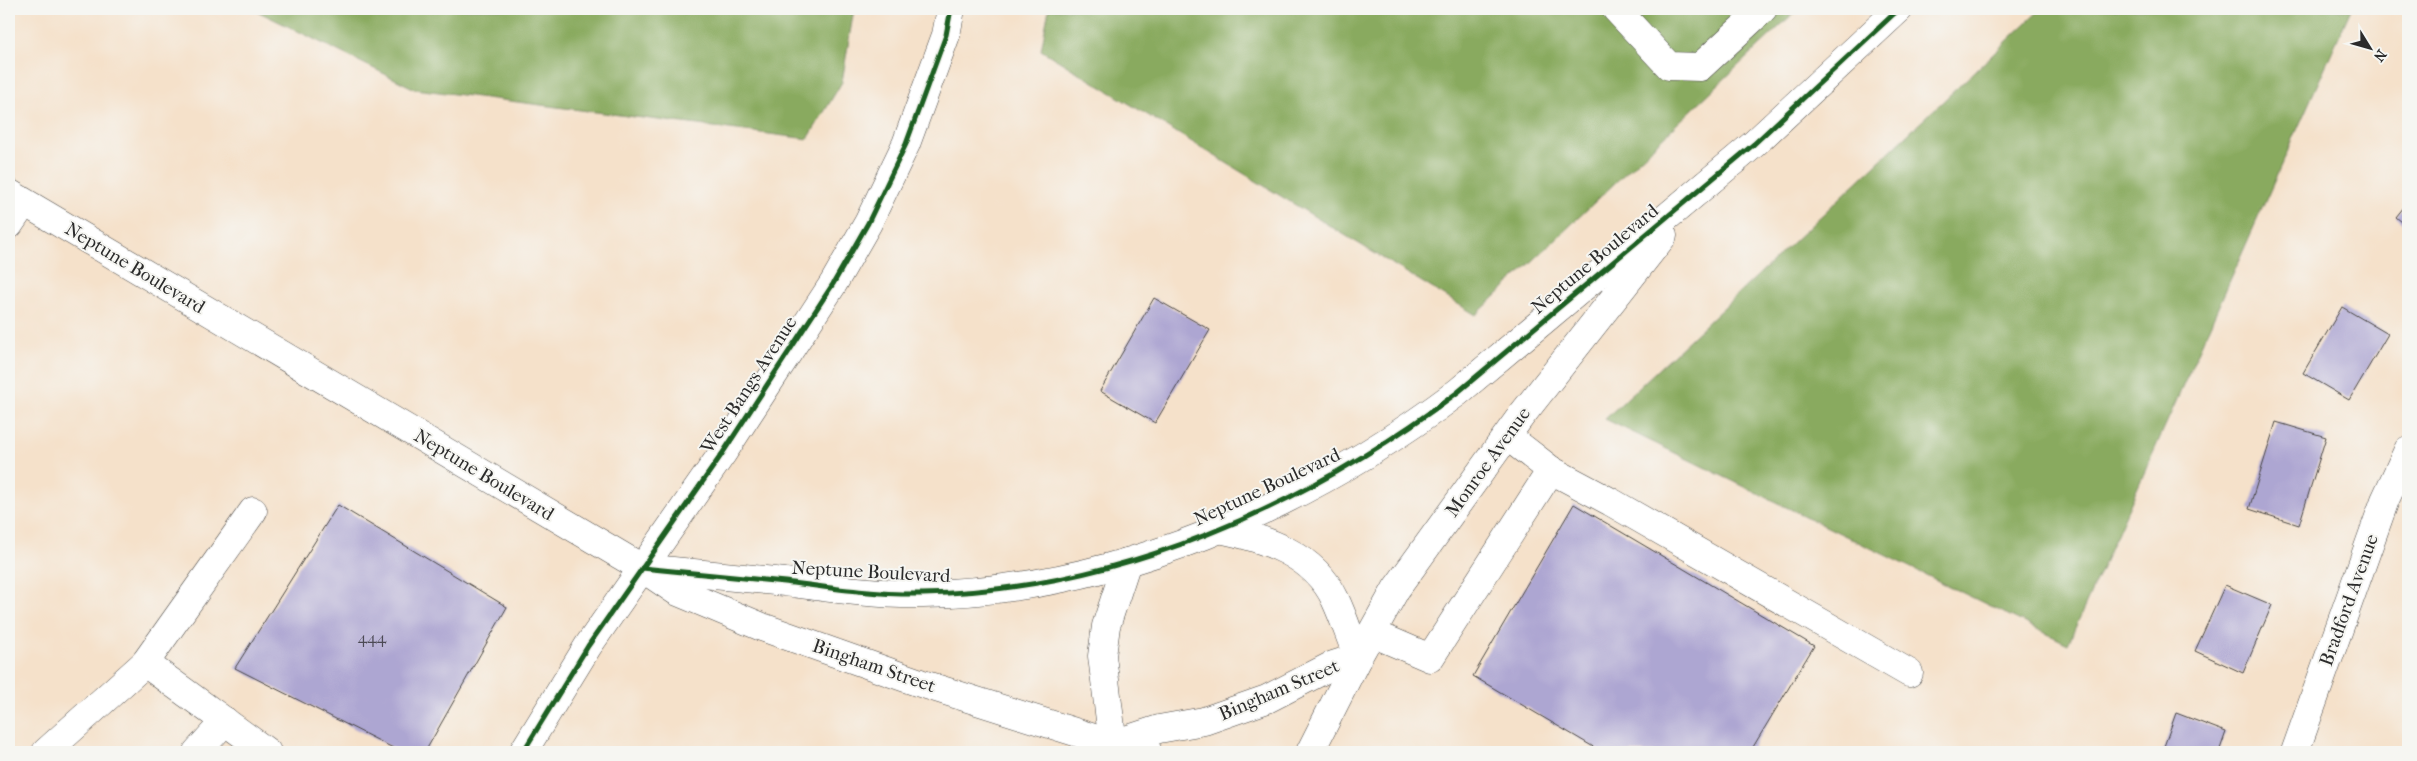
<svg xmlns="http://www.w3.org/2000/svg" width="2417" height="761" font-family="'IM FELL French Canon',serif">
  <rect width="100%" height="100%" fill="#f6f6f2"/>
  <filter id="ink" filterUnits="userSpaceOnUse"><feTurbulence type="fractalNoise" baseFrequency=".02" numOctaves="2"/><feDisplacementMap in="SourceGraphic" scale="10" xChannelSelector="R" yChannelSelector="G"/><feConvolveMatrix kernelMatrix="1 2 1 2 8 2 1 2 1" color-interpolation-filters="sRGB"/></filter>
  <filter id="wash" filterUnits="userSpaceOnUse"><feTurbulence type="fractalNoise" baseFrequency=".0096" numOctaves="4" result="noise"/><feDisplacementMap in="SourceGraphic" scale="20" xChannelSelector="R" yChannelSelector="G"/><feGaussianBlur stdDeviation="1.12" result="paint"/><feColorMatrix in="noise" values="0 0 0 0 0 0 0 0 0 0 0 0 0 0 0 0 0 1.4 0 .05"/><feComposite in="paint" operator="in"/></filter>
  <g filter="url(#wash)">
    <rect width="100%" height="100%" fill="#f5e1ca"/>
    <g fill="#89aa5f" stroke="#5a6a45">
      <path d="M 253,9 L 854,9 L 842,82 L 808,139 L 415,89 Z"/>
      <path d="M 1049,9 L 1798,9 L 1476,315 L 1041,50 Z"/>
      <path d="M 2041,9 L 2351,9 L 2068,644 L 1605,419 Z"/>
    </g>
    <g id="blocks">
      <g fill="#ada6d2">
        <path d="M 2408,161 L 2408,171 L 2403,167 Z"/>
        <path d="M 2408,202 L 2408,227 L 2396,217 Z"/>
        <path d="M 1154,298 L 1210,330 L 1155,423 L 1100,391 Z"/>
        <path d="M 2342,307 L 2388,334 L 2349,400 L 2303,373 Z"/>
        <path d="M 2276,422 L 2326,437 L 2299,525 L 2249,509 Z"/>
        <path d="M 1574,504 L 1814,646 L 1750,752 L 1602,752 L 1473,676 Z"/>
        <path d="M 338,505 L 507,607 L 425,752 L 401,752 L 235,668 Z"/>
        <path d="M 2225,585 L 2272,605 L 2243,673 L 2195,651 Z"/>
        <path d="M 2176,713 L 2226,732 L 2219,752 L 2162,752 Z"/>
      </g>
    </g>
  </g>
  <g filter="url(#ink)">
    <use href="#blocks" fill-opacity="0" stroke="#494643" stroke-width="1"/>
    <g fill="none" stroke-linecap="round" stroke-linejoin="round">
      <defs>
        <g id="minor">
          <path d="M 1616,9 L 1669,66 L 1700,67 L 1763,9"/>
          <path d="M 9,193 L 642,568 L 676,591 L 762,627 L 920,683 L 1113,744 L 1148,752"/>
          <path d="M 9,225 L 24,203"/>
          <path d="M 1551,470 L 1611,502 L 1909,673"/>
          <path d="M 1219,529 C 1264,538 1314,554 1335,599 C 1344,618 1350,638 1358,657"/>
          <path d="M 642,568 C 690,573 737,577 785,582 C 830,588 877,595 923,594 C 1116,591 1305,507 1458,392 L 1754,144 L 1899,9"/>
          <path d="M 1372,633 L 1430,658 L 1551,470 L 1507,436"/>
          <path d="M 145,663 L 253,511"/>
          <path d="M 1113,744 L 1159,729 L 1204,721 L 1267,699 L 1333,665 L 1358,657"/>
          <path d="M 1113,744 L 1102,656 L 1106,626 L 1127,562"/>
          <path d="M 46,752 L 145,663 L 267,752"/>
          <path d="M 197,752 L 225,721"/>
          <path d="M 523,752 L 588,646 L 722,454 L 833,284 L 868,223 L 906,144 L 946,35 L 951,9"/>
          <path d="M 1310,752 L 1358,657 L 1396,589 L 1521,416 L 1663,236"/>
          <path d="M 2295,752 L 2385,500 L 2408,450"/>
        </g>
      </defs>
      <use href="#minor" stroke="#494643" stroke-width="29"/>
      <use href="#minor" stroke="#fff" stroke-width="28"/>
      <defs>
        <g id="cycleway">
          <path d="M 642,568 C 690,573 737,577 785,582 C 830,588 877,595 923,594 C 1116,591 1305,507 1458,392 L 1754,144 L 1899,9"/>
          <path d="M 523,752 L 588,646 L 722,454 L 833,284 L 868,223 L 906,144 L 946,35 L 951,9"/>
        </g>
      </defs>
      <use href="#cycleway" stroke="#f6f6f2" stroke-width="8"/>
      <use href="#cycleway" stroke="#1b5e20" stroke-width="5"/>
    </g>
  </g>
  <g text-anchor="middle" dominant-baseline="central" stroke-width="4" stroke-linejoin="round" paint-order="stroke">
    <g font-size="16" fill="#4c4a55">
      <text x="372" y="637">444</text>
    </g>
    <g font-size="19" fill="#2b2b2b" stroke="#f6f6f2">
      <text transform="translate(1595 259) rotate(-40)">Neptune Boulevard</text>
      <text transform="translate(135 268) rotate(31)">Neptune Boulevard</text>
      <text transform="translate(749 385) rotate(-57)">West Bangs Avenue</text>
      <text transform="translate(1488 462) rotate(-54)">Monroe Avenue</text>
      <text transform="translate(484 475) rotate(31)">Neptune Boulevard</text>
      <text transform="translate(1267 487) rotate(-25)">Neptune Boulevard</text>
      <text transform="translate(871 572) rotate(3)">Neptune Boulevard</text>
      <text transform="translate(2349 600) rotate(-70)">Bradford Avenue</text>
      <text transform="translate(874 666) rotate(19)">Bingham Street</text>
      <text transform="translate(1279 690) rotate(-23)">Bingham Street</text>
    </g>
  </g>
  <rect width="2417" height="761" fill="none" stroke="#f6f6f2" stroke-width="30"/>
  <g transform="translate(2370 48) rotate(127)" stroke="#f6f6f2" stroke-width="4" paint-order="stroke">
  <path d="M0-4L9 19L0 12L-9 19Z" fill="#2b2b2b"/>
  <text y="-8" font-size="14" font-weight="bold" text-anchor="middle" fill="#2b2b2b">N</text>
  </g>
</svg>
